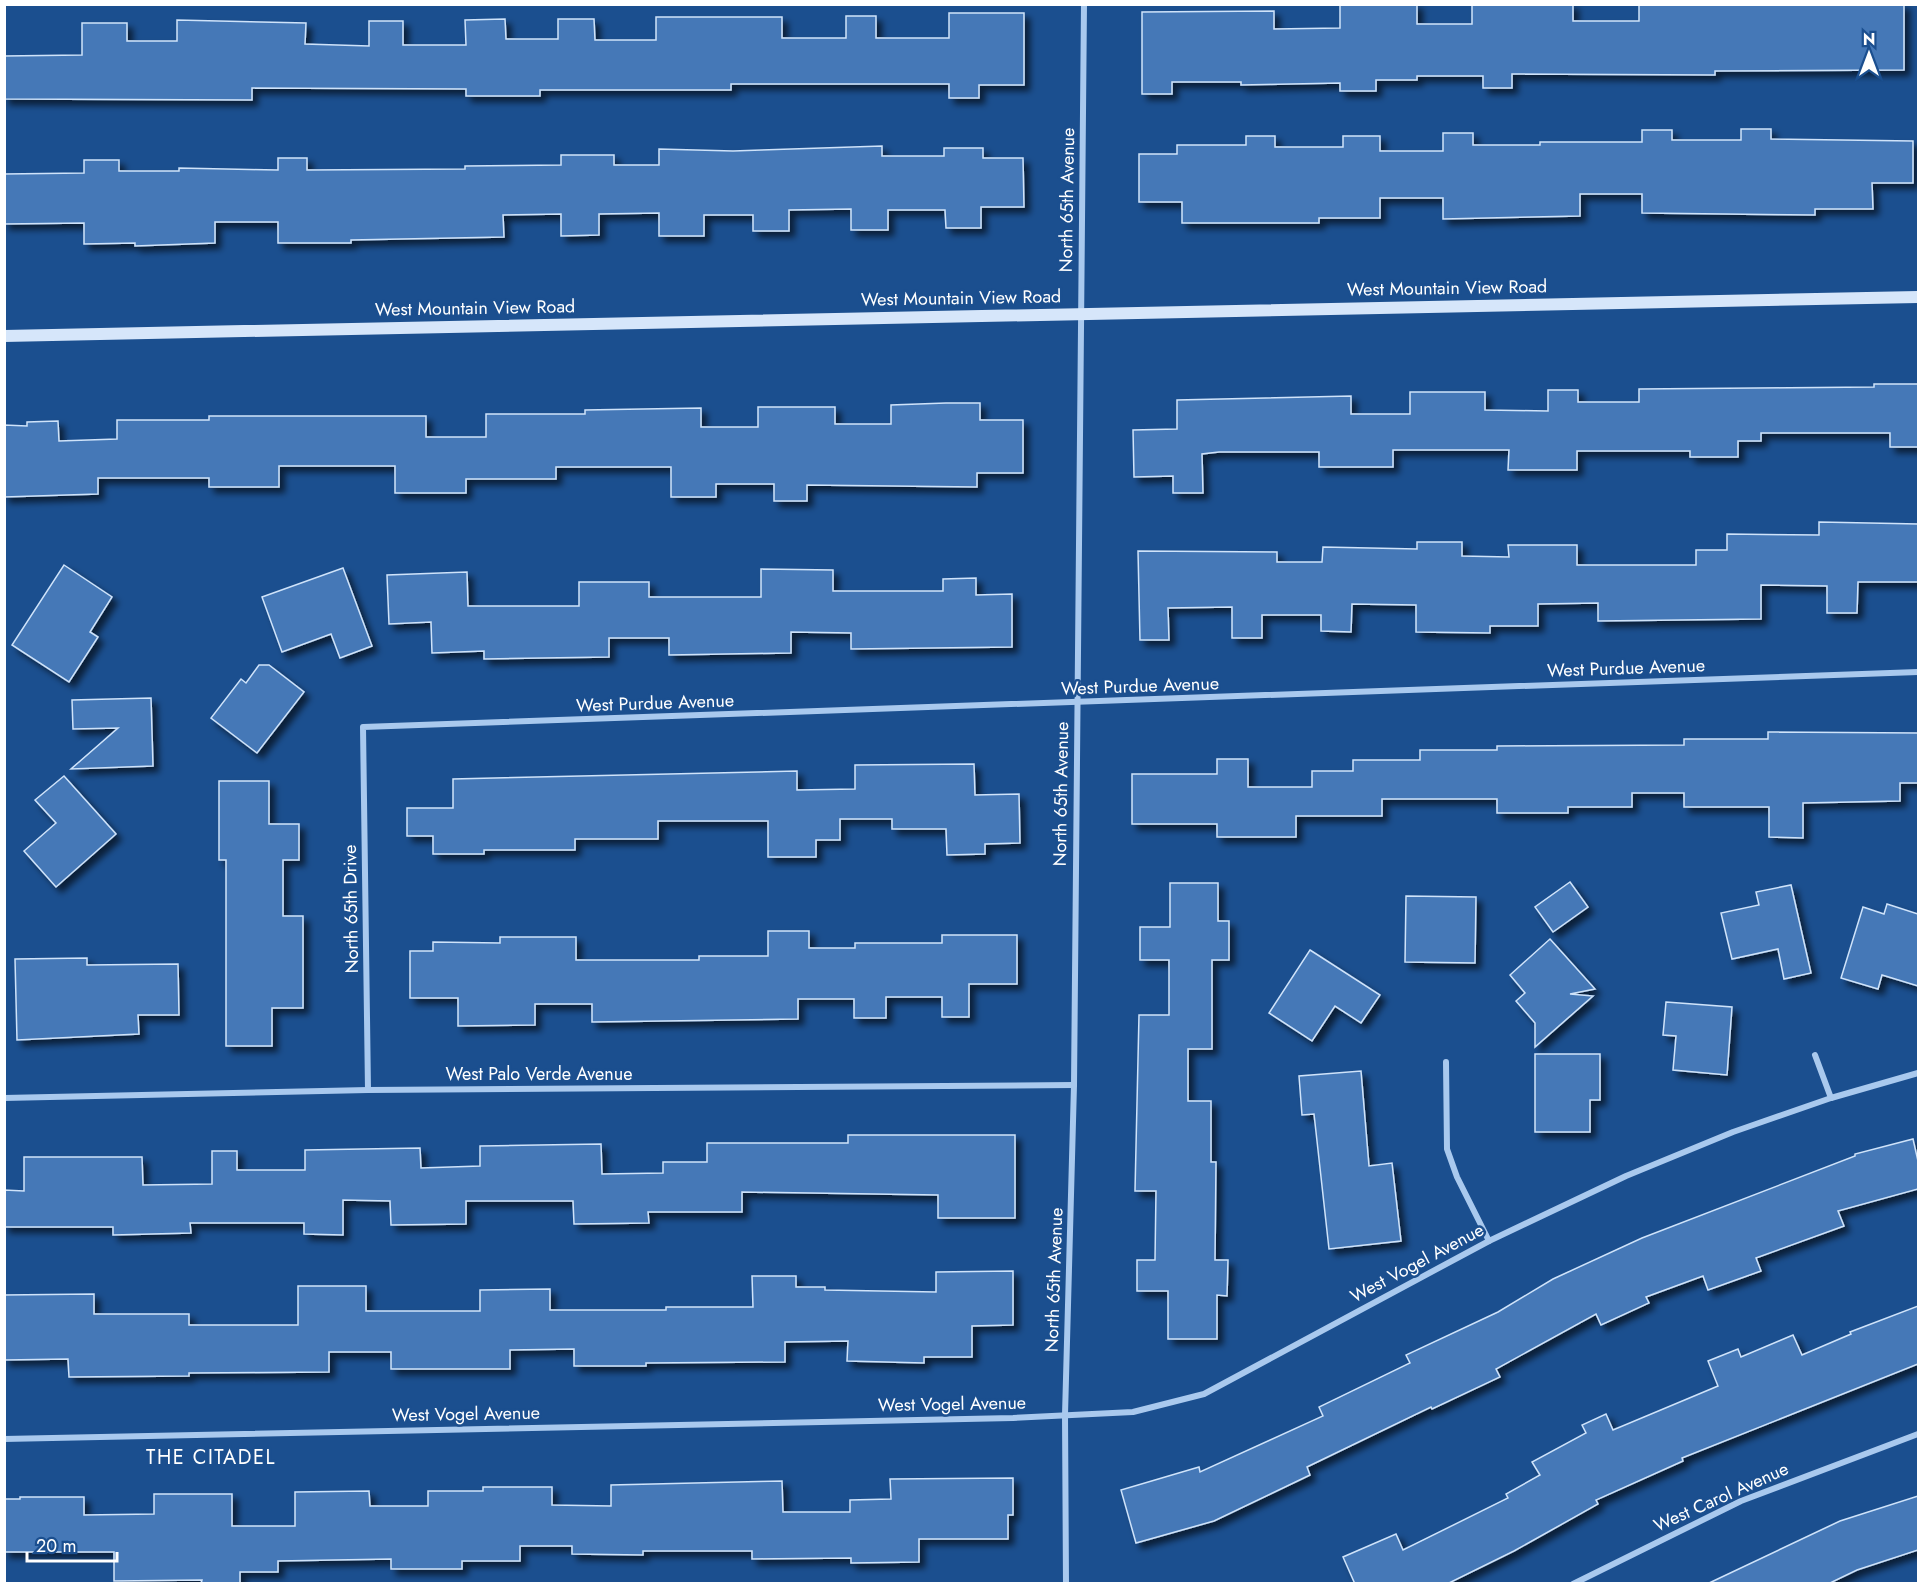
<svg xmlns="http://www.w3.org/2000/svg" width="1923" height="1588" font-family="Jost,sans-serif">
  <defs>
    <filter id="shadow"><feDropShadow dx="5.5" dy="5.5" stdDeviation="3" flood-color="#0009"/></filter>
  </defs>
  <rect width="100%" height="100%" fill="#1b4f8f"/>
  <g fill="#4478b7" stroke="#cfe3fa" stroke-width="1.5" filter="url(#shadow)">
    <path d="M 1340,4 L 1417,4 L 1417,24 L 1472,24 L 1472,4 L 1573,4 L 1573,21 L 1639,21 L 1639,4 L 1904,4 L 1904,70 L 1715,71 L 1715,75 L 1512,74 L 1512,88 L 1483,88 L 1483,76 L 1417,76 L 1417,80 L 1376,80 L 1376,91 L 1340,91 L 1340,83 L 1241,85 L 1241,82 L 1172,82 L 1172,94 L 1142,94 L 1142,12 L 1274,11 L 1274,29 L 1340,28 Z"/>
    <path d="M 949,13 L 1024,13 L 1024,85 L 979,85 L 979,98 L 949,98 L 949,84 L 731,84 L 731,90 L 540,90 L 540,96 L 466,96 L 466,89 L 252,88 L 252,100 L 4,99 L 4,56 L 82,55 L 82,23 L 127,23 L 127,41 L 177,41 L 177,20 L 306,23 L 305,44 L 369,46 L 369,21 L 403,21 L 403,45 L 466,45 L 465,20 L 505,19 L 506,39 L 558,39 L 558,19 L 594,19 L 595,40 L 656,40 L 656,17 L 782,17 L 782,38 L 846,38 L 846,16 L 876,16 L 876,38 L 949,38 Z"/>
    <path d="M 1741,129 L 1771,129 L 1771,139 L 1913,141 L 1913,183 L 1872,183 L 1873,209 L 1815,209 L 1815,215 L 1642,213 L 1642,194 L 1580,194 L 1580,216 L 1443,219 L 1443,198 L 1380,198 L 1380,218 L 1319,218 L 1319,223 L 1182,223 L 1182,202 L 1139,202 L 1139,154 L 1177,154 L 1177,145 L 1246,145 L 1246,136 L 1275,136 L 1275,147 L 1343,147 L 1343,136 L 1380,136 L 1380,151 L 1443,151 L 1443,133 L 1473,133 L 1473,145 L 1540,145 L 1540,142 L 1642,142 L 1642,130 L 1672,130 L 1672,140 L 1741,140 Z"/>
    <path d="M 882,146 L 882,156 L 944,156 L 944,148 L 983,148 L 983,158 L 1023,158 L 1024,207 L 981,207 L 981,228 L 946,228 L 945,210 L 888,210 L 888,230 L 851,230 L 851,209 L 789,210 L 789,231 L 753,231 L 753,215 L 704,215 L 704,236 L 659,236 L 659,213 L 599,214 L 599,235 L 561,236 L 561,214 L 503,215 L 504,237 L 351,240 L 351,243 L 278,243 L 278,222 L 215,222 L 215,243 L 135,246 L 135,243 L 84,244 L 84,223 L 4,224 L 4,174 L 84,173 L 84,160 L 119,160 L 119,171 L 179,171 L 179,168 L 278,170 L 278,158 L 307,158 L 307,170 L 465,169 L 465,166 L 561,165 L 561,155 L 614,155 L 614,165 L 659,165 L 659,149 L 733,151 Z"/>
    <path d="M 1874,384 L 1918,384 L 1918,447 L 1890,447 L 1890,433 L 1761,433 L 1761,441 L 1738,441 L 1738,457 L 1690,457 L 1690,451 L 1577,451 L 1577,470 L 1508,470 L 1509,450 L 1393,450 L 1393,467 L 1319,467 L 1319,452 L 1219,452 L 1202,454 L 1203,493 L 1173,493 L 1173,476 L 1134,477 L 1133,430 L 1177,429 L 1177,400 L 1351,396 L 1351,414 L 1410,414 L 1410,392 L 1485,392 L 1485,410 L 1548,411 L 1548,390 L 1578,390 L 1578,402 L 1639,402 L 1639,389 L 1874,387 Z"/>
    <path d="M 946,403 L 980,403 L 980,420 L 1023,420 L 1023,473 L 977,473 L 977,487 L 807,485 L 807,501 L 774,501 L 774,484 L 716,484 L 716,497 L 671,497 L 671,467 L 556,467 L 556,479 L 466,479 L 466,493 L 395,493 L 395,466 L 279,466 L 279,487 L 209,487 L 209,478 L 98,478 L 98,494 L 4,497 L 4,425 L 27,426 L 27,422 L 58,421 L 59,441 L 117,439 L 117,420 L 209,420 L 209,416 L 426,416 L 426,437 L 486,437 L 486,414 L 585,414 L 585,410 L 701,408 L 701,427 L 758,427 L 758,407 L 835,407 L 835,424 L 891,424 L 891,405 Z"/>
    <path d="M 1819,522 L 1918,524 L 1918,582 L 1858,582 L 1857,613 L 1827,613 L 1827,586 L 1761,585 L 1761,619 L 1598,621 L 1598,603 L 1538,604 L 1538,626 L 1490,626 L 1490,633 L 1416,632 L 1416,605 L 1352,604 L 1351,632 L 1321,631 L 1321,615 L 1262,615 L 1262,638 L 1232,638 L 1232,607 L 1168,608 L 1169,640 L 1140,640 L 1138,551 L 1277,552 L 1277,562 L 1322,562 L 1323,547 L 1417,549 L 1417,542 L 1462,542 L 1462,556 L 1509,557 L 1508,545 L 1577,545 L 1577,565 L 1696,565 L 1696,550 L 1727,550 L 1727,534 L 1819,535 Z"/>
    <path d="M 64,565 L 112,597 L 90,632 L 98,637 L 69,682 L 12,645 Z"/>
    <path d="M 343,568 L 372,646 L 340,658 L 331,634 L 282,652 L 262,597 Z"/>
    <path d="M 761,569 L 833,570 L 833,591 L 943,591 L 943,579 L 976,578 L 976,595 L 1012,594 L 1012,647 L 851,649 L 851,633 L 791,632 L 791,653 L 669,655 L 669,638 L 609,638 L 609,657 L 484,659 L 484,651 L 432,653 L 431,622 L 389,624 L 387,575 L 467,572 L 468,606 L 579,606 L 579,582 L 649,582 L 649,597 L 761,597 Z"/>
    <path d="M 259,665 L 269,665 L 304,692 L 257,753 L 211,718 L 241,679 L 246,683 Z"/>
    <path d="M 151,698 L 153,766 L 71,769 L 118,728 L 73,729 L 72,700 Z"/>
    <path d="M 1768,732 L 1918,733 L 1918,783 L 1900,783 L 1900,801 L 1803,803 L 1803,838 L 1769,837 L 1769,807 L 1684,807 L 1684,793 L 1632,793 L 1632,807 L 1568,807 L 1568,813 L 1497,813 L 1497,799 L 1382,799 L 1382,816 L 1296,816 L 1296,837 L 1217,837 L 1217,824 L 1132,824 L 1132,774 L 1217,774 L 1217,759 L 1248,759 L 1248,787 L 1312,787 L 1312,771 L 1353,771 L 1353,760 L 1420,760 L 1420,750 L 1497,750 L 1497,746 L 1684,745 L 1684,739 L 1768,739 Z"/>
    <path d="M 974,764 L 975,795 L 1019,794 L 1020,843 L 985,844 L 985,854 L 947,855 L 946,829 L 892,829 L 892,819 L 840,819 L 840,840 L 816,840 L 816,857 L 768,857 L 768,821 L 658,821 L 658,839 L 575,839 L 575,850 L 484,850 L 484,854 L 433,854 L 433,836 L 407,836 L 407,808 L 453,808 L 453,779 L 797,771 L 797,790 L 855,789 L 855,765 Z"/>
    <path d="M 64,776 L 116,834 L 56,887 L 24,851 L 56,823 L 35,800 Z"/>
    <path d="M 219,781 L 269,781 L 269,824 L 299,824 L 299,860 L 283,860 L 283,916 L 303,916 L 303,1008 L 272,1008 L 272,1046 L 226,1046 L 226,860 L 219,860 Z"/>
    <path d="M 1570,882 L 1588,907 L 1553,932 L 1535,907 Z"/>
    <path d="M 1170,883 L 1218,883 L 1218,921 L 1229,921 L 1229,960 L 1212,960 L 1212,1049 L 1188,1049 L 1188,1101 L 1211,1101 L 1211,1162 L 1216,1162 L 1215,1260 L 1228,1260 L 1227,1296 L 1217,1295 L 1217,1339 L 1168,1339 L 1168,1291 L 1137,1291 L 1137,1260 L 1155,1260 L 1156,1191 L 1135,1191 L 1139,1015 L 1169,1015 L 1169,960 L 1140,960 L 1140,927 L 1170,927 Z"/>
    <path d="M 1791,885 L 1811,973 L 1784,979 L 1778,949 L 1732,959 L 1721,913 L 1759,905 L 1756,892 Z"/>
    <path d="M 1406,896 L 1476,897 L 1475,963 L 1405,962 Z"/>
    <path d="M 1887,904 L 1918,914 L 1918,986 L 1882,975 L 1878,989 L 1841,978 L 1863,907 L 1884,914 Z"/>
    <path d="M 768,931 L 809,931 L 809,948 L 855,948 L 855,943 L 942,943 L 942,935 L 1017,935 L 1017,984 L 969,984 L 969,1017 L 942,1017 L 942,997 L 886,997 L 886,1018 L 854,1018 L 854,999 L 798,999 L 798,1019 L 592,1022 L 592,1004 L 535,1004 L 535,1025 L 458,1026 L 458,998 L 410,998 L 410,951 L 433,951 L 433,942 L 500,943 L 500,937 L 576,937 L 576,960 L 699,960 L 699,956 L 768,956 Z"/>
    <path d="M 1550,939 L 1595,989 L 1570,994 L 1593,996 L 1535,1047 L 1535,1023 L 1516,1001 L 1525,993 L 1510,975 Z"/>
    <path d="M 1310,950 L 1380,995 L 1361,1023 L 1335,1006 L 1312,1041 L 1269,1013 Z"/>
    <path d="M 87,958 L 87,965 L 178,964 L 179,1015 L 138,1015 L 139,1034 L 17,1040 L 15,959 Z"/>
    <path d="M 1666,1002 L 1732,1007 L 1727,1075 L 1673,1070 L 1676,1036 L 1663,1035 Z"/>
    <path d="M 1535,1054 L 1600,1054 L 1600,1100 L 1590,1100 L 1590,1132 L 1535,1132 Z"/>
    <path d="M 1361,1071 L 1369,1166 L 1392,1163 L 1401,1241 L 1329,1249 L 1314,1114 L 1302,1115 L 1299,1076 Z"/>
    <path d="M 848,1135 L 1015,1135 L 1015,1218 L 938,1218 L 938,1195 L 742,1192 L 742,1212 L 648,1212 L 649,1223 L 574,1224 L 573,1201 L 466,1201 L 466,1224 L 391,1225 L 390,1201 L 343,1200 L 343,1235 L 304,1234 L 304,1223 L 190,1223 L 191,1233 L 113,1235 L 113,1227 L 4,1227 L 4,1190 L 24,1191 L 24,1157 L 142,1157 L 143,1185 L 212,1184 L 212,1151 L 237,1151 L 237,1170 L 305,1170 L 305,1150 L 420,1148 L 421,1168 L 480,1166 L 480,1146 L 601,1144 L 602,1174 L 663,1173 L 663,1162 L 707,1162 L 707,1143 L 848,1143 Z"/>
    <path d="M 1913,1139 L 1918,1161 L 1918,1189 L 1838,1211 L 1844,1226 L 1756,1258 L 1761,1271 L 1708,1290 L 1703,1276 L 1646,1297 L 1649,1303 L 1601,1325 L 1596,1314 L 1496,1369 L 1500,1377 L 1432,1409 L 1431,1407 L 1307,1467 L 1310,1475 L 1214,1521 L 1136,1543 L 1121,1490 L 1199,1467 L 1200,1472 L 1323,1416 L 1319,1407 L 1410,1363 L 1406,1355 L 1498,1312 L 1553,1279 L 1642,1238 L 1855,1156 L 1855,1154 Z"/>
    <path d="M 1013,1271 L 1013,1325 L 972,1326 L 972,1357 L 924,1357 L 924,1363 L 847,1361 L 848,1341 L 785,1342 L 785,1362 L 646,1363 L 646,1366 L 574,1366 L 574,1349 L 510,1350 L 510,1369 L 391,1369 L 391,1352 L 329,1352 L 329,1372 L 189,1373 L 189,1376 L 69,1377 L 68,1359 L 4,1360 L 4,1295 L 94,1294 L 94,1314 L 189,1314 L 189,1325 L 298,1325 L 298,1286 L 366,1286 L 366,1311 L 480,1311 L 480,1290 L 550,1289 L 550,1310 L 666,1310 L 666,1307 L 753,1307 L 752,1276 L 796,1276 L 796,1287 L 825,1287 L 825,1290 L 936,1292 L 936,1272 Z"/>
    <path d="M 1918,1306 L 1918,1364 L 1682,1458 L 1683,1461 L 1596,1500 L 1598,1504 L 1514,1551 L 1447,1584 L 1355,1584 L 1343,1557 L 1396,1534 L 1403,1550 L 1508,1498 L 1506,1494 L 1540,1475 L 1532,1462 L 1586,1433 L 1582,1425 L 1606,1414 L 1613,1430 L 1718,1386 L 1708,1361 L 1738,1349 L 1741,1357 L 1793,1335 L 1802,1355 L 1851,1334 L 1850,1332 Z"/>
    <path d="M 1013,1478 L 1013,1515 L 1008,1515 L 1008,1539 L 919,1539 L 919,1562 L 851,1563 L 851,1558 L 752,1559 L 752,1551 L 643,1551 L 643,1555 L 572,1554 L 572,1546 L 520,1546 L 520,1561 L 462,1561 L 462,1569 L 391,1569 L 391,1559 L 278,1561 L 278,1572 L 240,1572 L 240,1584 L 201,1584 L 202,1580 L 114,1581 L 114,1552 L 4,1552 L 4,1499 L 20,1499 L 20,1497 L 84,1497 L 84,1515 L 154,1514 L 154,1494 L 232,1494 L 232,1526 L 295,1526 L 295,1492 L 369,1491 L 370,1506 L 428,1506 L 428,1491 L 483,1491 L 483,1487 L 552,1487 L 552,1505 L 611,1506 L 611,1485 L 782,1481 L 783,1512 L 850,1512 L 850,1500 L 891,1499 L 890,1479 Z"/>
    <path d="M 1918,1496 L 1918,1550 L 1857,1570 L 1828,1584 L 1707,1584 L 1840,1521 Z"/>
  </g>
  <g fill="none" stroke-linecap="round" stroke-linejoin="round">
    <g stroke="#a9c9ee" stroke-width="6">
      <path d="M 1815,1055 L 1831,1098"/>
      <path d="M 1446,1062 L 1447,1149 L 1457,1177 L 1489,1241"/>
      <path d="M 368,1090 L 363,727 L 1918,672"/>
      <path d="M 4,1098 L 368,1090 L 1074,1085"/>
      <path d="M 4,1439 L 1013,1418 L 1133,1412 L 1204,1394 L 1489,1241 L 1626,1176 L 1733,1132 L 1831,1098 L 1918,1073"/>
      <path d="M 1066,1584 L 1065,1415 L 1074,1085 L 1084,4"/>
      <path d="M 1573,1584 L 1741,1501 L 1918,1434"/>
    </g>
    <path stroke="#d6e6fa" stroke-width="12" d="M 4,336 L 1918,297"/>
  </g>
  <g text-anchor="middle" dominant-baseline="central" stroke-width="5" stroke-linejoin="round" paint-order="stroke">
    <g font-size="18" fill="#fff" stroke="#1b4f8f">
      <text transform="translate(1067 200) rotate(-89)">North 65th Avenue</text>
      <text transform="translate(1447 288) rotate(-1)">West Mountain View Road</text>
      <text transform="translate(961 298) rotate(-1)">West Mountain View Road</text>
      <text transform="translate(475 308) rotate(-1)">West Mountain View Road</text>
      <text transform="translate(1626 668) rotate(-2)">West Purdue Avenue</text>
      <text transform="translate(1140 686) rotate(-2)">West Purdue Avenue</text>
      <text transform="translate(655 703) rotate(-2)">West Purdue Avenue</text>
      <text transform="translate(1061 794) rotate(-89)">North 65th Avenue</text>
      <text transform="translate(351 909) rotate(-91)">North 65th Drive</text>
      <text x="539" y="1074">West Palo Verde Avenue</text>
      <text transform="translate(1417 1263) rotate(-28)">West Vogel Avenue</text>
      <text transform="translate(1054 1280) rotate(-88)">North 65th Avenue</text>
      <text transform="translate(952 1404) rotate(-1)">West Vogel Avenue</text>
      <text transform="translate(466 1414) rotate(-1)">West Vogel Avenue</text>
      <text transform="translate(1721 1497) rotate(-24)">West Carol Avenue</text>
    </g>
    <g font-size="20" letter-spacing="1.5" fill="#fff" stroke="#1b4f8f">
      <text x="211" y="1457">THE CITADEL</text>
    </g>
  </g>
  <rect width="1923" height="1588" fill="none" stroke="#ffffff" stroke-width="12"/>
  <g transform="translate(1869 54)" stroke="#1b4f8f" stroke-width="4.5" paint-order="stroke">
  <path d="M0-4.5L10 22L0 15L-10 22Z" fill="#ffffff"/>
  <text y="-9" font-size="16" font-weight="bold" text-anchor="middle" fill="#ffffff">N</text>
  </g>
  <path d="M27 1552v9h90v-9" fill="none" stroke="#ffffff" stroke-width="3"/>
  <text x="36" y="1552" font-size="18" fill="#ffffff" stroke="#1b4f8f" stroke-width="4.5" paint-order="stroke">20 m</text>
</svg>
